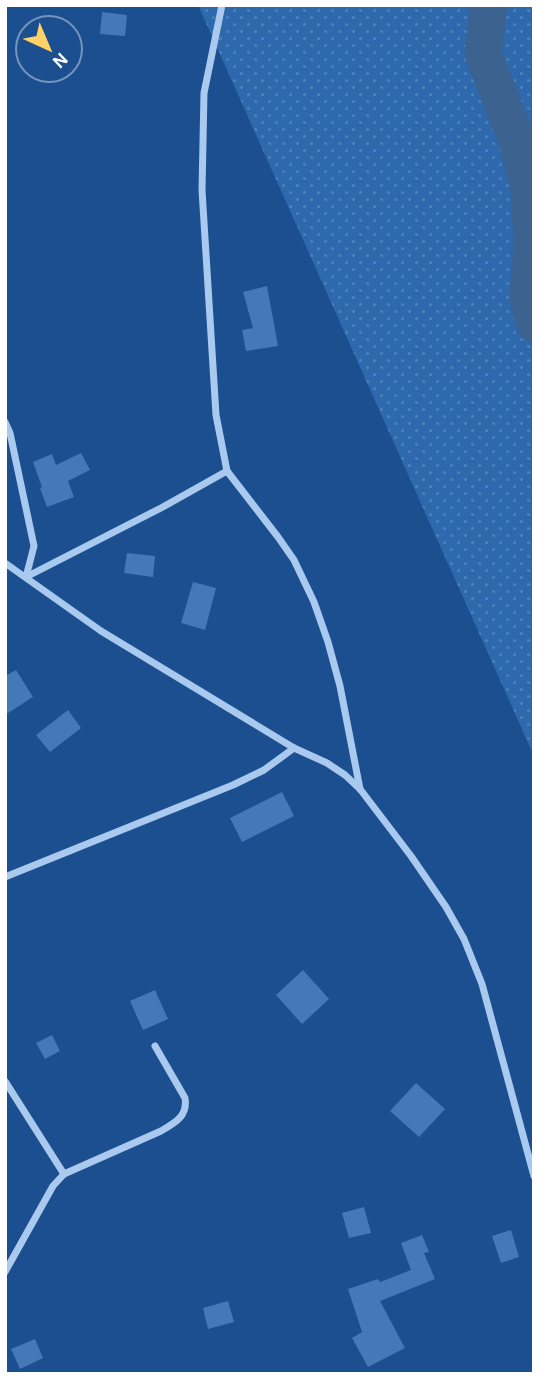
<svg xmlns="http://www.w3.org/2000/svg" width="539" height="1379" font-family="'Alegreya Sans',sans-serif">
  <defs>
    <pattern id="grass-dots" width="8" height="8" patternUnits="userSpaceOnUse" patternTransform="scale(1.75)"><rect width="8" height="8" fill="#2e69ad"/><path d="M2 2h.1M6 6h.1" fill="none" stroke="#4d80b9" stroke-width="1.8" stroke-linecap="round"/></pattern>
  </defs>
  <rect width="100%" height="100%" fill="#1b4f8f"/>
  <path fill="url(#grass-dots)" d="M 198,5 L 534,5 L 534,756 Z"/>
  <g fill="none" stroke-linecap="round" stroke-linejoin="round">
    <path stroke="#3c6290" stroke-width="37" d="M 489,5 L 483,53 L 516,138 L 529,189 L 532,243 L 528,298 L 534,323"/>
  </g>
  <g fill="#4478b7">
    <path d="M 102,12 L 127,15 L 125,36 L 100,34 Z"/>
    <path d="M 267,286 L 278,346 L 246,351 L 242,330 L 253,328 L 243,292 Z"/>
    <path d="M 81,453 L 90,470 L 68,481 L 74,497 L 47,507 L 40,488 L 42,487 L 33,462 L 52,454 L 56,465 Z"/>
    <path d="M 127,553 L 155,556 L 153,577 L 124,573 Z"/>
    <path d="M 193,582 L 216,588 L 205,630 L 181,623 Z"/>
    <path d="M 16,670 L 33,697 L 5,715 L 5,676 Z"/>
    <path d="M 68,710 L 81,728 L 50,752 L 36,735 Z"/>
    <path d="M 282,792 L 294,816 L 242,842 L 230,818 Z"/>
    <path d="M 303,970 L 329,999 L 302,1024 L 276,995 Z"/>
    <path d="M 155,990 L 168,1019 L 143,1030 L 130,1001 Z"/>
    <path d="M 52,1035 L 60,1051 L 45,1059 L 36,1043 Z"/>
    <path d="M 416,1083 L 445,1109 L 419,1137 L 390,1111 Z"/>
    <path d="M 364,1207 L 371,1233 L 349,1238 L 342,1213 Z"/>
    <path d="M 511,1230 L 519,1257 L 501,1263 L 492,1236 Z"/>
    <path d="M 422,1235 L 429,1252 L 424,1253 L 435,1279 L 380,1301 L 405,1348 L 368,1367 L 352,1338 L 362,1332 L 348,1289 L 378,1279 L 380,1282 L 411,1270 L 401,1243 Z"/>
    <path d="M 228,1301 L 234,1322 L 208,1329 L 203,1308 Z"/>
    <path d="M 35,1339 L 43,1358 L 20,1369 L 11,1349 Z"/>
  </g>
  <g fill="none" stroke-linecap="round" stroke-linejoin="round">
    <g stroke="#a9c9ee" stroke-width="7">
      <path d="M 222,5 L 204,93 L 202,190 L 216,415 L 227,471 L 278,537 L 294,560 L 314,602 L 328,642 L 340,686 L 360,789"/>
      <path d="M 5,422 L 10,433 L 34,546 L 26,577 L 161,508 L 227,471"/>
      <path d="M 5,563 L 101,631 L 294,748 L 327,763 L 345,775 L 360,789 L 411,856 L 446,907 L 464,939 L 482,984 L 534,1176"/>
      <path d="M 5,877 L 233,785 L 264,770 L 294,748"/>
      <path d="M 5,1081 L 64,1174"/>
      <path d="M 5,1272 L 53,1186 L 64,1174 L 161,1131 C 175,1123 188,1116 185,1098 L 155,1046"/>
    </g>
  </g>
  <rect width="539" height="1379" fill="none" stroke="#ffffff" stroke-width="14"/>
  <g transform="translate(49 49) rotate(136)"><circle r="33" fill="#1b4f8f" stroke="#7695bc" stroke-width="2"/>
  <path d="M0-5L12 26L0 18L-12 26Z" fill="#ffd166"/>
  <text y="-10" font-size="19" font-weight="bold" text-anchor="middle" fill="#ffffff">N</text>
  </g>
</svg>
